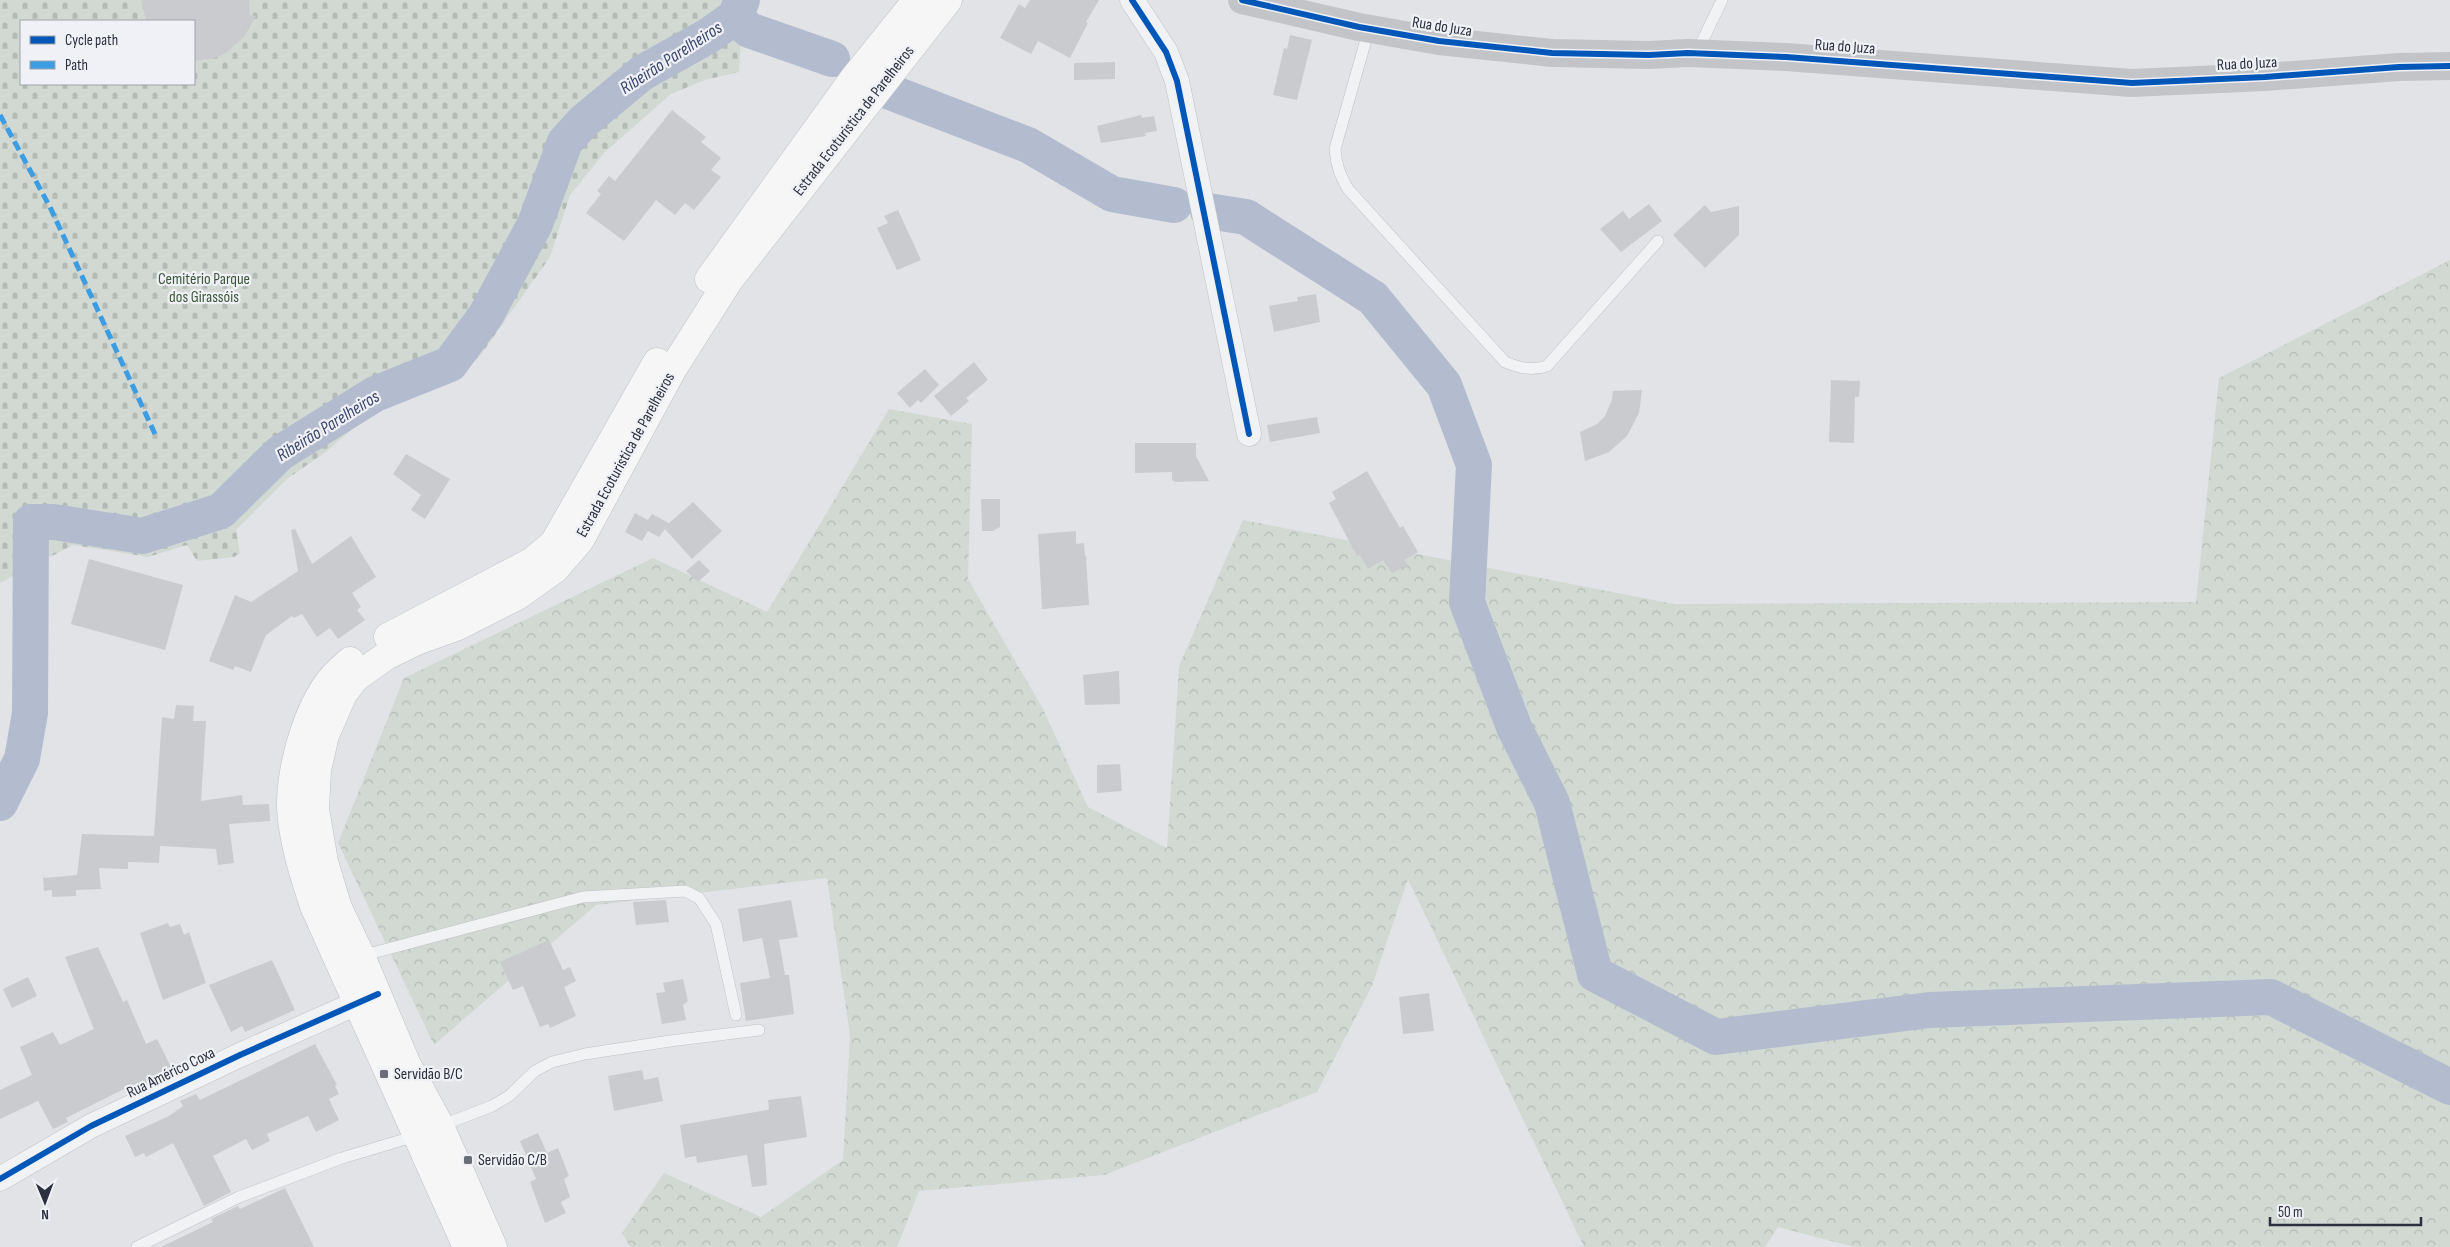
<svg xmlns="http://www.w3.org/2000/svg" width="2450" height="1247" font-family="'Sofia Sans Condensed',sans-serif">
  <defs>
    <pattern id="forest-crowns" width="20" height="18" patternUnits="userSpaceOnUse" patternTransform="scale(1.25)"><rect width="20" height="18" fill="#d2d9d3"/><path d="M2 6a3 3 0 1 1 6 0M12 15a3 3 0 1 1 6 0" fill="none" stroke="#b4bbb6"/></pattern>
    <pattern id="cemetery-stones" width="16" height="16" patternUnits="userSpaceOnUse" patternTransform="scale(1.25)"><rect width="16" height="16" fill="#d2d9d3"/><path d="M2 7V4a2 2 0 0 1 4 0v3zM10 15v-3a2 2 0 0 1 4 0v3z" fill="#b4bbb6"/></pattern>
  </defs>
  <rect width="100%" height="100%" fill="#e2e3e7"/>
  <path fill="url(#forest-crowns)" d="M 2450,260 L 2450,1247 L 1854,1247 L 1778,1227 L 1765,1247 L 1584,1247 L 1408,879 L 1372,986 L 1317,1092 L 1104,1175 L 919,1191 L 897,1247 L 630,1247 L 622,1233 L 664,1173 L 761,1217 L 843,1160 L 850,1035 L 827,878 L 596,905 L 434,1045 L 338,843 L 404,678 L 653,558 L 767,612 L 889,409 L 972,424 L 968,579 L 1043,709 L 1088,807 L 1167,848 L 1179,666 L 1243,520 L 1674,604 L 2196,602 L 2219,378 Z"/>
  <path fill="url(#cemetery-stones)" fill-rule="evenodd" d="M 0,0 L 754,0 L 742,23 L 739,72 L 705,80 L 671,94 L 605,152 L 570,195 L 550,257 L 480,356 L 450,382 L 397,392 L 323,454 L 287,479 L 236,530 L 240,553 L 234,557 L 197,561 L 187,545 L 148,557 L 73,545 L 0,583 ZM 21,21 L 194,21 L 194,84 L 21,84 Z"/>
  <g fill="none" stroke-linecap="round" stroke-linejoin="round">
    <g stroke="#b3bccf" stroke-width="36">
      <path d="M 735,17 L 749,30 L 832,59"/>
      <path d="M 890,92 L 1028,145 L 1112,194 L 1174,205"/>
      <path d="M 1208,211 L 1246,217 L 1373,298 L 1444,385 L 1474,465 L 1467,602 L 1514,727 L 1552,803 L 1595,974 L 1716,1037 L 1930,1010 L 2271,997 L 2450,1087"/>
      <path d="M 0,803 L 22,759 L 30,713 L 31,522 L 54,522 L 142,536 L 221,511 L 280,453 L 375,394 L 450,364 L 486,315 L 535,224 L 565,142 L 584,121 L 642,73 L 708,36 L 735,17 L 742,0"/>
    </g>
  </g>
  <g fill="#cacbcf">
    <path d="M 141,0 L 249,0 L 250,15 L 256,16 L 244,37 L 226,53 L 215,58 L 194,61 L 194,21 L 146,21 Z"/>
    <path d="M 1030,0 L 1099,0 L 1086,22 L 1088,23 L 1070,58 L 1038,41 L 1031,54 L 1000,38 L 1019,4 L 1025,8 Z"/>
    <path d="M 1290,35 L 1312,40 L 1297,100 L 1273,95 L 1284,48 L 1287,49 Z"/>
    <path d="M 1115,62 L 1115,79 L 1074,80 L 1074,63 Z"/>
    <path d="M 672,110 L 706,137 L 701,142 L 721,158 L 711,170 L 721,177 L 694,210 L 685,203 L 675,215 L 656,200 L 624,241 L 586,213 L 601,194 L 597,191 L 609,176 L 615,181 Z"/>
    <path d="M 1141,115 L 1142,118 L 1154,116 L 1157,131 L 1145,133 L 1146,136 L 1101,143 L 1097,126 Z"/>
    <path d="M 1649,204 L 1662,221 L 1621,252 L 1600,229 L 1623,211 L 1629,219 Z"/>
    <path d="M 1705,205 L 1711,212 L 1739,206 L 1739,235 L 1705,268 L 1673,235 Z"/>
    <path d="M 898,210 L 921,260 L 897,270 L 877,228 L 888,223 L 884,216 Z"/>
    <path d="M 1316,294 L 1320,322 L 1274,332 L 1269,306 L 1298,301 L 1297,297 Z"/>
    <path d="M 974,362 L 988,380 L 966,398 L 969,401 L 951,416 L 934,396 Z"/>
    <path d="M 925,369 L 939,385 L 921,403 L 918,400 L 910,408 L 897,393 Z"/>
    <path d="M 1831,380 L 1860,381 L 1859,397 L 1855,397 L 1854,443 L 1829,442 Z"/>
    <path d="M 1642,390 L 1639,413 L 1627,436 L 1609,452 L 1585,461 L 1580,432 L 1597,424 L 1605,416 L 1612,400 L 1613,391 Z"/>
    <path d="M 1317,417 L 1320,433 L 1270,442 L 1267,425 Z"/>
    <path d="M 1135,443 L 1196,443 L 1196,456 L 1209,481 L 1176,482 L 1172,480 L 1172,472 L 1135,473 Z"/>
    <path d="M 406,454 L 450,479 L 425,519 L 411,510 L 421,495 L 393,474 Z"/>
    <path d="M 1367,471 L 1400,528 L 1403,526 L 1418,552 L 1404,560 L 1408,565 L 1392,573 L 1383,560 L 1368,569 L 1360,555 L 1357,556 L 1329,503 L 1336,499 L 1332,492 Z"/>
    <path d="M 981,499 L 1000,499 L 1000,527 L 993,531 L 982,531 Z"/>
    <path d="M 693,502 L 722,531 L 692,559 L 665,529 L 659,537 L 648,531 L 642,541 L 625,532 L 635,513 L 648,520 L 652,514 L 669,523 L 667,525 Z"/>
    <path d="M 295,529 L 312,564 L 351,536 L 376,577 L 352,593 L 361,607 L 357,610 L 365,620 L 338,639 L 330,628 L 317,637 L 302,614 L 294,618 L 292,616 L 266,635 L 251,672 L 235,666 L 233,670 L 209,661 L 235,595 L 251,602 L 298,571 L 291,530 Z"/>
    <path d="M 1076,531 L 1076,544 L 1084,543 L 1085,556 L 1086,556 L 1089,605 L 1042,609 L 1038,534 Z"/>
    <path d="M 89,559 L 183,585 L 165,650 L 71,624 Z"/>
    <path d="M 699,560 L 710,571 L 698,582 L 686,571 Z"/>
    <path d="M 1119,671 L 1120,704 L 1085,705 L 1083,675 Z"/>
    <path d="M 176,705 L 194,706 L 193,721 L 206,721 L 201,801 L 242,795 L 243,805 L 269,804 L 270,821 L 229,824 L 234,863 L 218,865 L 216,849 L 160,846 L 159,863 L 128,862 L 128,869 L 99,868 L 101,889 L 76,890 L 76,896 L 52,897 L 52,890 L 44,891 L 43,878 L 77,875 L 82,834 L 154,836 L 162,717 L 174,719 Z"/>
    <path d="M 1120,764 L 1122,791 L 1097,793 L 1097,765 Z"/>
    <path d="M 666,900 L 669,922 L 636,925 L 633,902 Z"/>
    <path d="M 791,900 L 798,937 L 779,940 L 785,975 L 789,975 L 794,1014 L 746,1021 L 740,983 L 770,978 L 762,938 L 743,942 L 738,909 Z"/>
    <path d="M 168,923 L 170,927 L 180,924 L 184,935 L 189,932 L 206,983 L 163,1000 L 140,933 Z"/>
    <path d="M 549,940 L 563,970 L 570,967 L 576,981 L 564,987 L 576,1016 L 550,1028 L 548,1024 L 540,1027 L 523,986 L 513,990 L 500,962 Z"/>
    <path d="M 98,947 L 123,1002 L 127,1000 L 146,1044 L 157,1039 L 173,1071 L 126,1093 L 124,1089 L 66,1118 L 68,1122 L 53,1129 L 38,1101 L 0,1119 L 0,1090 L 32,1075 L 20,1047 L 53,1032 L 60,1045 L 94,1029 L 65,957 Z"/>
    <path d="M 272,960 L 295,1010 L 245,1032 L 242,1026 L 231,1032 L 209,985 Z"/>
    <path d="M 28,977 L 37,996 L 12,1008 L 3,989 Z"/>
    <path d="M 683,979 L 688,1001 L 683,1005 L 686,1020 L 662,1024 L 656,993 L 665,992 L 663,983 Z"/>
    <path d="M 1429,993 L 1434,1031 L 1403,1034 L 1399,997 Z"/>
    <path d="M 315,1044 L 337,1085 L 335,1086 L 339,1094 L 329,1099 L 339,1120 L 316,1132 L 308,1116 L 267,1134 L 270,1141 L 252,1150 L 246,1139 L 213,1156 L 231,1192 L 204,1206 L 173,1143 L 146,1157 L 144,1153 L 135,1157 L 125,1136 L 169,1116 L 183,1106 L 180,1101 L 196,1094 L 200,1100 Z"/>
    <path d="M 642,1070 L 644,1080 L 658,1077 L 663,1101 L 614,1111 L 608,1076 Z"/>
    <path d="M 801,1096 L 807,1137 L 764,1144 L 767,1185 L 752,1187 L 747,1155 L 697,1163 L 696,1156 L 685,1158 L 680,1125 L 767,1110 L 769,1109 L 768,1100 Z"/>
    <path d="M 538,1133 L 547,1153 L 558,1148 L 569,1176 L 564,1179 L 570,1197 L 561,1202 L 566,1213 L 545,1223 L 530,1182 L 536,1179 L 520,1141 Z"/>
    <path d="M 285,1188 L 314,1247 L 161,1247 L 213,1222 L 211,1219 L 238,1206 L 240,1209 Z"/>
  </g>
  <g fill="none" stroke-linecap="round" stroke-linejoin="round">
    <defs>
      <g id="lane">
        <path d="M 1369,29 L 1335,149 C 1336,165 1340,175 1348,189 L 1505,362 C 1520,368 1531,371 1547,366 L 1658,241"/>
        <path d="M 1697,52 L 1722,0"/>
        <path d="M 361,956 L 583,897 L 685,891 L 699,898 L 716,924 L 736,1015"/>
        <path d="M 440,1126 L 492,1106 L 509,1096 L 535,1071 L 552,1062 L 585,1054 L 670,1041 L 759,1030"/>
        <path d="M 137,1247 L 239,1197 L 342,1158 L 419,1135"/>
      </g>
      <g id="street">
        <path d="M 1132,0 L 1166,52 L 1177,81 L 1249,434"/>
        <path d="M 0,1179 L 91,1126 L 240,1055 L 373,996"/>
      </g>
      <g id="primary">
        <path d="M 709,279 L 854,78 L 917,0"/>
        <path d="M 388,637 L 533,561 L 554,543 L 657,362"/>
        <path d="M 350,661 C 342,668 332,676 326,686 C 305,717 290,771 291,809 C 293,842 304,875 314,906 L 467,1247"/>
        <path d="M 493,1247 L 440,1126 L 407,1065 L 361,956 L 338,908 L 324,862 L 315,809 L 317,770 L 325,735 L 343,694 L 355,678 L 386,656 L 419,640 L 458,626 L 517,596 L 555,569 L 580,540 L 672,370 L 729,280 L 948,0"/>
      </g>
    </defs>
    <use href="#lane" stroke="#c1c1c5" stroke-width="12"/>
    <use href="#street" stroke="#c1c1c5" stroke-width="25"/>
    <use href="#primary" stroke="#bfc0c4" stroke-width="29"/>
    <use href="#lane" stroke="#f1f2f4" stroke-width="11"/>
    <use href="#street" stroke="#f1f2f4" stroke-width="24"/>
    <path stroke="#c3c4c8" stroke-width="28" d="M 1242,0 L 1359,27 L 1439,41 L 1552,53 L 1649,55 L 1688,53 L 1786,57 L 2132,83 L 2265,77 L 2399,67 L 2450,66"/>
    <use href="#primary" stroke="#f6f6f6" stroke-width="28"/>
    <path stroke="#3d9de3" stroke-width="5" stroke-dasharray="10 5" stroke-linecap="butt" d="M 0,115 L 50,207 L 155,434"/>
    <defs>
      <g id="cycleway">
        <path d="M 1132,0 L 1166,52 L 1177,81 L 1249,434"/>
        <path d="M 1242,0 L 1359,27 L 1439,41 L 1552,53 L 1649,55 L 1688,53 L 1786,57 L 2132,83 L 2265,77 L 2399,67 L 2450,66"/>
        <path d="M 0,1179 L 91,1126 L 240,1055 L 378,994"/>
      </g>
    </defs>
    <use href="#cycleway" stroke="#f0f1f6" stroke-width="9"/>
    <use href="#cycleway" stroke="#0057b8" stroke-width="6"/>
  </g>
  <g fill="#6b6e79" stroke="#f0f1f6" stroke-width="2">
    <rect x="379" y="1069" width="10" height="10" rx="2.5"/>
    <rect x="463" y="1155" width="10" height="10" rx="2.5"/>
  </g>
  <g text-anchor="middle" dominant-baseline="central" stroke-width="4.5" stroke-linejoin="round" paint-order="stroke">
    <g font-size="16" fill="#2b2f3e" stroke="#f0f1f6">
      <text transform="translate(1442 27) rotate(9)">Rua do Juza</text>
      <text transform="translate(1845 47) rotate(4)">Rua do Juza</text>
      <text transform="translate(2247 64) rotate(-3)">Rua do Juza</text>
      <text transform="translate(854 121) rotate(-52)">Estrada Ecoturistica de Parelheiros</text>
      <text transform="translate(626 455) rotate(-61)">Estrada Ecoturistica de Parelheiros</text>
      <text transform="translate(171 1073) rotate(-26)">Rua Américo Coxa</text>
    </g>
    <g font-size="16" fill="#3a5839" stroke="#f0f1f6">
      <text x="204" y="279">Cemitério Parque<tspan x="204" dy="18">dos Girassóis</tspan></text>
    </g>
    <g font-size="16" fill="#2b2f3e" stroke="#f0f1f6" text-anchor="start">
      <text x="394" y="1074">Servidão B/C</text>
      <text x="478" y="1160">Servidão C/B</text>
    </g>
    <g font-size="18" font-style="italic" fill="#39486e" stroke="#f0f1f6">
      <text transform="translate(671 58) rotate(-33)">Ribeirão Parelheiros</text>
      <text transform="translate(328 426) rotate(-32)">Ribeirão Parelheiros</text>
    </g>
  </g>
  <rect x="20" y="20" width="175" height="65" fill="#f0f1f6" stroke="#a1a3ac"/>
  <rect x="30" y="36" width="25" height="8" fill="#0057b8" stroke="#a1a3ac"/>
  <text x="65" y="45" font-size="15" fill="#2b2f3e">Cycle path</text>
  <rect x="30" y="61" width="25" height="8" fill="#3d9de3" stroke="#a1a3ac"/>
  <text x="65" y="70" font-size="15" fill="#2b2f3e">Path</text>
  <g transform="translate(45 1202) rotate(179)" stroke="#f0f1f6" stroke-width="4" paint-order="stroke">
  <path d="M0-4L9 19L0 12L-9 19Z" fill="#2b2f3e"/>
  <text y="-8" font-size="14" font-weight="bold" text-anchor="middle" fill="#2b2f3e">N</text>
  </g>
  <path d="M2270 1217v8h151v-8" fill="none" stroke="#2b2f3e" stroke-width="2.5"/>
  <text x="2278" y="1217" font-size="15" fill="#2b2f3e" stroke="#f0f1f6" stroke-width="4" paint-order="stroke">50 m</text>
</svg>
